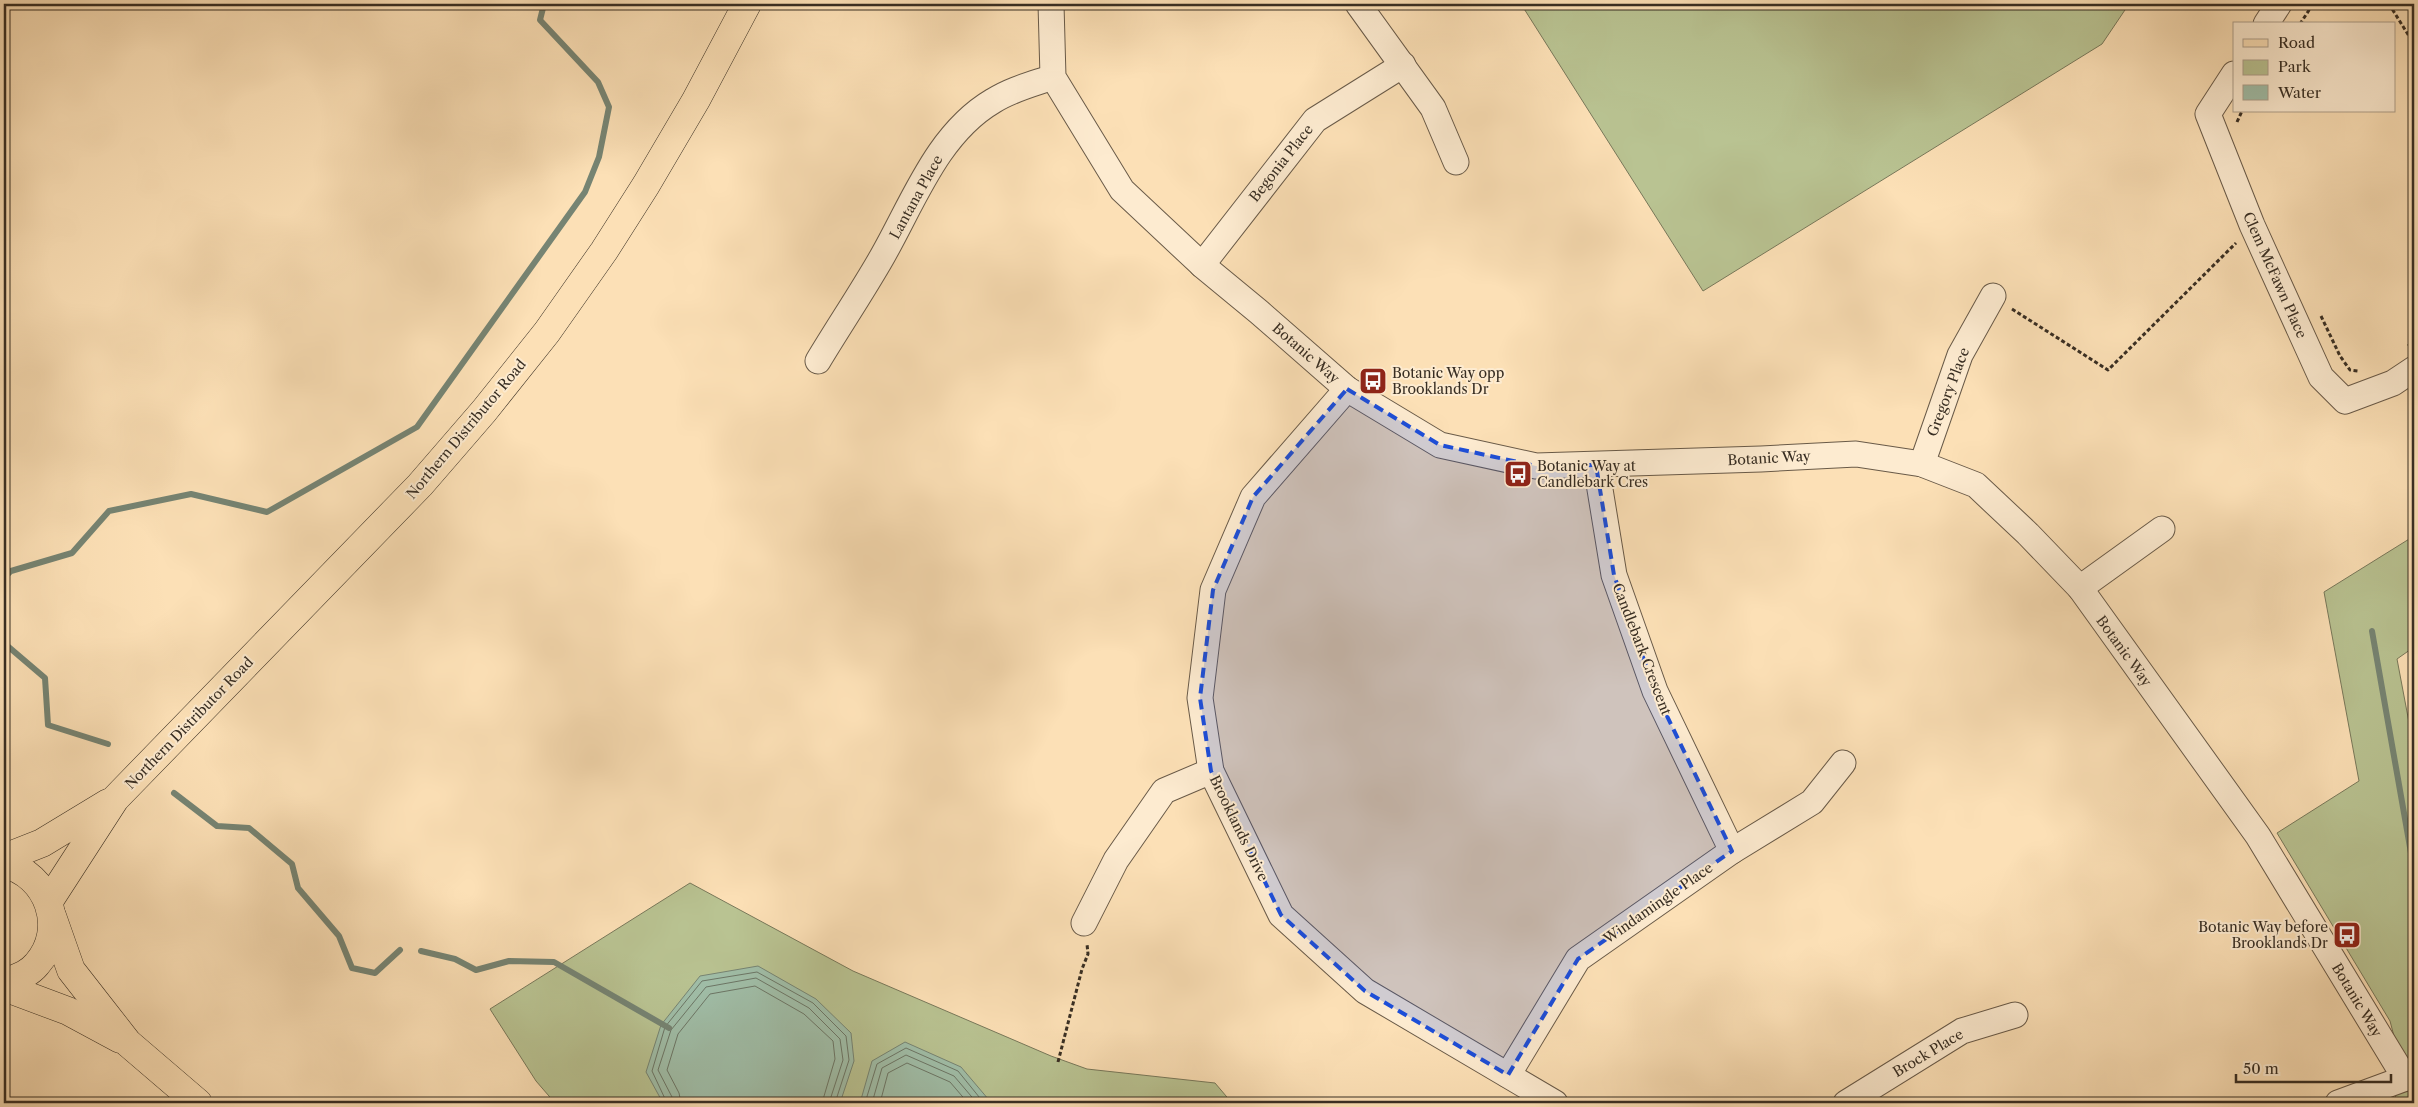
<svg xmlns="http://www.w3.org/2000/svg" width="2418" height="1107" font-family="'Libre Caslon Text',serif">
  <rect width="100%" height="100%" fill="#fce0b6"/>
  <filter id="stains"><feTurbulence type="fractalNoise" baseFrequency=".004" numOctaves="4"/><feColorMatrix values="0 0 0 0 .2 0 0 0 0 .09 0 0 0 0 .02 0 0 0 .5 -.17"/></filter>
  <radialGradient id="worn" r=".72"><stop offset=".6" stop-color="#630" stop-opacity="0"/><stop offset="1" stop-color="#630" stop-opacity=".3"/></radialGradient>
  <g fill="#b9c392" stroke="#78785a">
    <path d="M 1521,4 L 2129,4 L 2102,44 L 1703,291 Z"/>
    <path d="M 2414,536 L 2414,647 L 2397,659 L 2414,749 L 2414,1103 L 2392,1103 L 2405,1078 L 2390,1021 L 2277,833 L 2359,781 L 2324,592 Z"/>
    <path d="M 690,883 L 853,971 L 1051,1056 L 1087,1069 L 1215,1083 L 1232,1103 L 555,1103 L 536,1081 L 490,1009 Z"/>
  </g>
  <g fill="#a0bea8" stroke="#768473">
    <path d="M 758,966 L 816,999 L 851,1033 L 854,1061 L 840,1103 L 663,1103 L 646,1072 L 661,1025 L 700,976 Z"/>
    <path d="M 905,1042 L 961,1067 L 989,1100 L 989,1103 L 860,1103 L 872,1061 Z"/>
  </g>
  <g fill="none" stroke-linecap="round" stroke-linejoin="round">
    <g stroke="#6c7666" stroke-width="1">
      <path d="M 667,1103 L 652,1071 L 665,1027 L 702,981 L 757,972 L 813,1003 L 846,1036 L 849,1060 L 835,1103"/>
      <path d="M 673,1103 L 672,1097 L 658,1070 L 671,1030 L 706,987 L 756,978 L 809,1008 L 840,1039 L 843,1060 L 829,1103"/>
      <path d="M 681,1103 L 679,1093 L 667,1070 L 678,1034 L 710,994 L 755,986 L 804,1014 L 833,1041 L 835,1059 L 822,1103"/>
      <path d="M 865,1103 L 877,1064 L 906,1048 L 958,1071 L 984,1103"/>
      <path d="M 872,1103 L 882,1068 L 906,1055 L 954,1076 L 977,1103"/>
      <path d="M 880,1103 L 888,1073 L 907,1063 L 950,1082 L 968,1103"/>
    </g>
    <g stroke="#768473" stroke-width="6">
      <path d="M 4,578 L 11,571 L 72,553 L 109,511 L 191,494 L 267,512 L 417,427 L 585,192 L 599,157 L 609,107 L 598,82 L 540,20 L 544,4"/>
      <path d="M 2372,631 L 2414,870"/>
      <path d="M 4,643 L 45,678 L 48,725 L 108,744"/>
      <path d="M 174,793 L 217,826 L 249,828 L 292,864 L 298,888 L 339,936 L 352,968 L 375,973 L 400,950"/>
      <path d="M 421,951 L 455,959 L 476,970 L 509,961 L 554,962 L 669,1028"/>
    </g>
    <defs>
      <g id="minor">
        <path d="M 1051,4 L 1053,77 L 1122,190 L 1202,265 L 1259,312 L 1347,389 L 1440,445 L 1536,466 L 1761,459 L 1856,454 L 1922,464 L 1976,485 L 2028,534 L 2080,588 L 2258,836 L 2405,1078"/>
        <path d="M 1358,4 L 1433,108 L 1456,162"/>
        <path d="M 2266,24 L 2279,4"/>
        <path d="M 2234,74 L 2208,114 L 2252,225 L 2321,377 L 2345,401 L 2393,383 L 2414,369"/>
        <path d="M 1202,265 L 1315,120 L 1403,65"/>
        <path d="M 818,361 C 839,326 862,292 882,257 C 913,203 937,134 993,101 C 1012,89 1033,84 1053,77"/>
        <path d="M 1347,389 L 1253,497 L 1213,590 L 1200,698 L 1211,771 L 1281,915 L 1365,991 L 1555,1103"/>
        <path d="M 1922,464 L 1960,355 L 1993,296"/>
        <path d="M 1596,465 L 1614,575 L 1655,691 L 1732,851"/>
        <path d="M 2080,588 L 2162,529"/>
        <path d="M 1084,923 L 1116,860 L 1164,791 L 1211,771"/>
        <path d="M 1508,1075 L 1578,959 L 1732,851 L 1812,802 L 1843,763"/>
        <path d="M 1846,1103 L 1962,1031 L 2015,1015"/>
        <path d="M 2338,1103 L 2414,1075"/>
      </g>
      <g id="major">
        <path d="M 4,858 L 42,843 L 108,803"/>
        <path d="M 4,864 C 48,874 68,929 37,964 C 28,975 16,978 4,983"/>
        <path d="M 49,901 L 115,799 L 420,485 L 484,411 L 547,332 L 604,251 L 646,185 L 696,100 L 747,4"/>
        <path d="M 52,916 L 71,970 L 103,1011 L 128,1043 L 198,1103"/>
        <path d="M 4,987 L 68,1011 L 120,1039"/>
      </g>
    </defs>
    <use href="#minor" stroke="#695a48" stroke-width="27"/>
    <use href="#major" stroke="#382e23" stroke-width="29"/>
    <g stroke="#382e23" stroke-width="3" stroke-dasharray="4 2.5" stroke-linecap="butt">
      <path d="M 2389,4 L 2414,44"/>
      <path d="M 2300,24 L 2313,4"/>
      <path d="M 2237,122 L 2242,111"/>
      <path d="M 2012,309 L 2108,370 L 2236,243"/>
      <path d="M 2321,316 L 2340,356 L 2350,370 L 2358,371"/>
      <path d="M 2408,346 L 2414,342"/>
      <path d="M 1058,1062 L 1082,969 L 1088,954 L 1087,944"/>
    </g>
    <use href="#minor" stroke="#fdebd0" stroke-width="25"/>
    <use href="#major" stroke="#fce0b6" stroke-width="28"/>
  </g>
  <path fill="#1d4ed8" fill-opacity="0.2" stroke="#1d4ed8" stroke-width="4" stroke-dasharray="10 6" stroke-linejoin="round" d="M 1347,389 L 1440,445 L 1536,466 L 1596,465 L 1614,575 L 1655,691 L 1732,851 L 1578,959 L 1508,1075 L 1365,991 L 1281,915 L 1211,771 L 1200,698 L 1213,590 L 1253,497 Z"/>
  <defs>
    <symbol id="bus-square" viewBox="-11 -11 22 22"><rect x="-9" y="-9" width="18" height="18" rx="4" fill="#8f2418" stroke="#fdebd0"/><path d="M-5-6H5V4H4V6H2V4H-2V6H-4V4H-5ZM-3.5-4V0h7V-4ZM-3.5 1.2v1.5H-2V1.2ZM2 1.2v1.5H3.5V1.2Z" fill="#fff"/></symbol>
  </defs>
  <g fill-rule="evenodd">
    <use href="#bus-square" x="1357" y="365" width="32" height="32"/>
    <use href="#bus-square" x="1502" y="458" width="32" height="32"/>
    <use href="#bus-square" x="2331" y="919" width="32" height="32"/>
  </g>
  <g text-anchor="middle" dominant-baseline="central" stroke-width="4" stroke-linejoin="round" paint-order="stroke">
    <g font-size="14" fill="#382e23" stroke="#fdebd0">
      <text transform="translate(1281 163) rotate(-52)">Begonia Place</text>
      <text transform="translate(916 197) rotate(-61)">Lantana Place</text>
      <text transform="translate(2275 275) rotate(66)">Clem McFawn Place</text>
      <text transform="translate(1306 353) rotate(41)">Botanic Way</text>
      <text transform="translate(1948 392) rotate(-69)">Gregory Place</text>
      <text transform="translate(466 429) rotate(-50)">Northern Distributor Road</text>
      <text transform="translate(1769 458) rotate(-3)">Botanic Way</text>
      <text transform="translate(1642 649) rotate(69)">Candlebark Crescent</text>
      <text transform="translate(2124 651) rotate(54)">Botanic Way</text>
      <text transform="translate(189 723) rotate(-46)">Northern Distributor Road</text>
      <text transform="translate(1239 828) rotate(64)">Brooklands Drive</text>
      <text transform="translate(1658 903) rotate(-35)">Windamingle Place</text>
      <text transform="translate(2357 1000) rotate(59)">Botanic Way</text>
      <text transform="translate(1928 1053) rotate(-31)">Brock Place</text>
    </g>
    <g font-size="14" fill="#382e23" stroke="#fdebd0" text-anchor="start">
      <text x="1392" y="373">Botanic Way opp<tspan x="1392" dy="16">Brooklands Dr</tspan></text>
      <text x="1537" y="466">Botanic Way at<tspan x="1537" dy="16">Candlebark Cres</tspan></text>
      <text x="2328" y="927" text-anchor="end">Botanic Way before<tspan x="2328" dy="16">Brooklands Dr</tspan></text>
    </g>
  </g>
  <rect width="2418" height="1107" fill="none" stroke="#fce0b6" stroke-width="20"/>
  <rect x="5" y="5" width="2408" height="1097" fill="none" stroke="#382e23" stroke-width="2.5"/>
  <rect x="10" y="10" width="2398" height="1087" fill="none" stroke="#382e23"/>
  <rect x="2233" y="22" width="162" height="90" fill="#fdebd0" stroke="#ae9f8b"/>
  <rect x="2243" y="39" width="25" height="8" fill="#fce0b6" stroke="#ae9f8b"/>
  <text x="2278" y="48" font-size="15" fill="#382e23">Road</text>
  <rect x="2243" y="60" width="25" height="15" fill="#b9c392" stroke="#ae9f8b"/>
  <text x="2278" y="72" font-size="15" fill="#382e23">Park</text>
  <rect x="2243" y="85" width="25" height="15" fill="#a0bea8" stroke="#ae9f8b"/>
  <text x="2278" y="98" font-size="15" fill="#382e23">Water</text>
  <path d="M2236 1074v8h155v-8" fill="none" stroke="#382e23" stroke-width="2.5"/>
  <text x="2243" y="1074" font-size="15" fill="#382e23" stroke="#fdebd0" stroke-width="4" paint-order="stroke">50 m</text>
  <rect width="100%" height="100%" filter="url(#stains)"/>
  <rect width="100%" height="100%" fill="url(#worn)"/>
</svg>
